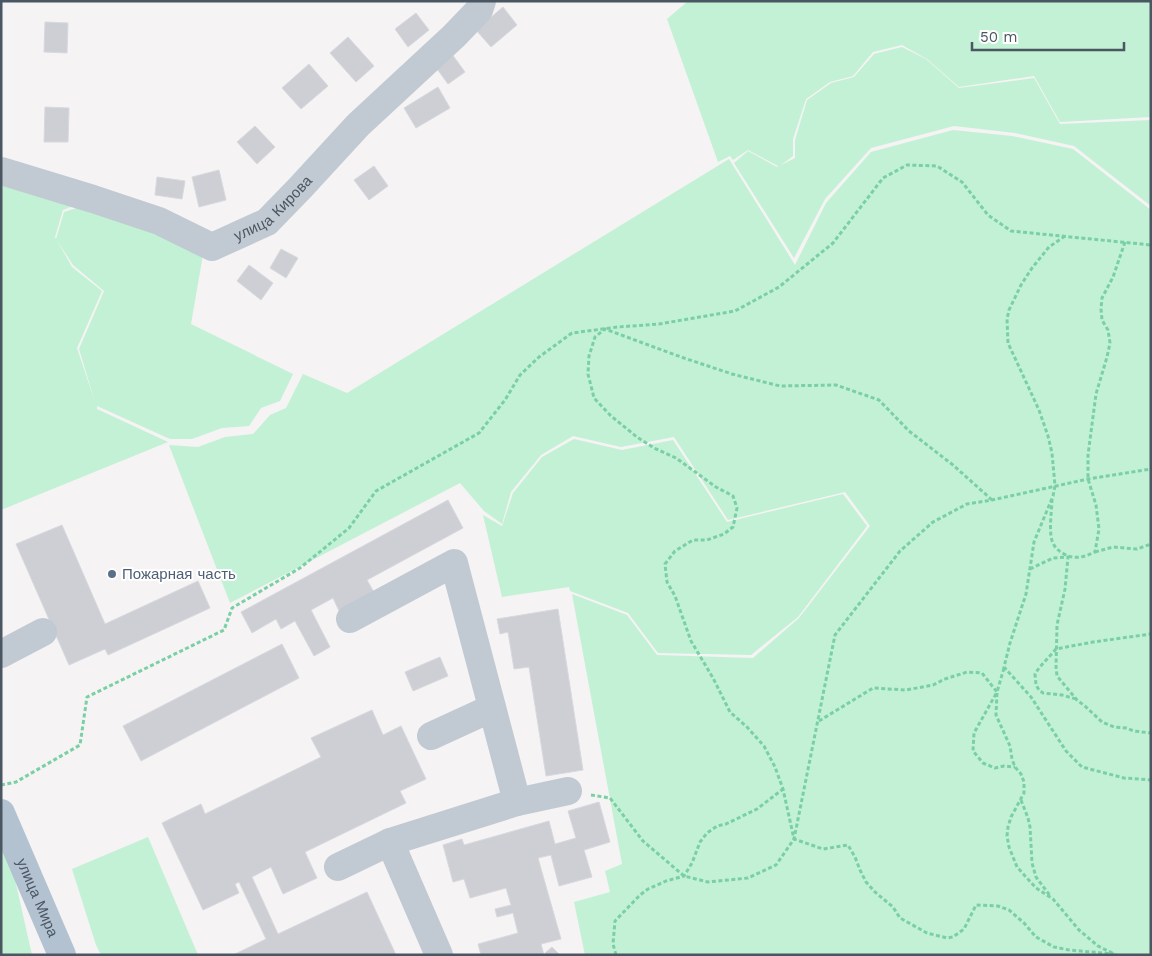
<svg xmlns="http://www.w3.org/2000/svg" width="1152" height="956" font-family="'Work Sans',sans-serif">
  <rect width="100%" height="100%" fill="#f5f3f3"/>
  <g fill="#c3f1d5">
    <path d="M 688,1 L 1151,1 L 1151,117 L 1060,122 L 1034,76 L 959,87 L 927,59 L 902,45 L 873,52 L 853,76 L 830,82 L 806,99 L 793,139 L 793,156 L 781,165 L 795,158 L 795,140 L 807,100 L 831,83 L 854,77 L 874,54 L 902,47 L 926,59 L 959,88 L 1034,78 L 1060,124 L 1151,120 L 1151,206 L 1074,146 L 1015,133 L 954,126 L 871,148 L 825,199 L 794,258 L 734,163 L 748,151 L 777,167 L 778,166 L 748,150 L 733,160 L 730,156 L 718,162 L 667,19 Z"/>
    <path d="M 953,130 L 1012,136 L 1073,149 L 1151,210 L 1151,955 L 585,955 L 574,902 L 610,892 L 605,871 L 622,864 L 572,594 L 627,615 L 657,655 L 753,658 L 799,618 L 870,526 L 845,492 L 728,520 L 674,437 L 621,447 L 573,436 L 541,455 L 511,492 L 502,524 L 484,511 L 460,483 L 230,603 L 169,445 L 198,447 L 225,437 L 253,434 L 270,415 L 286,408 L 303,374 L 347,393 L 729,159 L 795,265 L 826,203 L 871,152 Z"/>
    <path d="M 1,181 L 78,204 L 63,210 L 55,237 L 72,267 L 102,291 L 77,348 L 95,402 L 79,349 L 104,291 L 73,265 L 56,239 L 64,212 L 83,206 L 205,243 L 191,324 L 293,374 L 280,401 L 261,408 L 249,426 L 222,428 L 192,439 L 170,439 L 97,406 L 97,409 L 168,442 L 1,510 Z"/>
    <path d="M 574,439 L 622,450 L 673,440 L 727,522 L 843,494 L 867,526 L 798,617 L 751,655 L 658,653 L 628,613 L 570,591 L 569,587 L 502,597 L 483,515 L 502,526 L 513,493 L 542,457 Z"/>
    <path d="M 148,837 L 198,955 L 101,955 L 96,945 L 72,869 Z"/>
    <path d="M 1,849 L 11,862 L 32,955 L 1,955 Z"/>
  </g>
  <g fill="#cdcfd5" stroke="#d7d9de">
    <path d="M 503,7 L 517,25 L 491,47 L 476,30 Z"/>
    <path d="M 416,13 L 429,30 L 408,47 L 395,29 Z"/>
    <path d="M 45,22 L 68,23 L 67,53 L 44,52 Z"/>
    <path d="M 348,37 L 374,66 L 356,82 L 330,53 Z"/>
    <path d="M 449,50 L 465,72 L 448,84 L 432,62 Z"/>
    <path d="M 309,64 L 328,86 L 301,109 L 282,88 Z"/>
    <path d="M 438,87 L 450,108 L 416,128 L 404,108 Z"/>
    <path d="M 45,107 L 69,108 L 68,142 L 44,142 Z"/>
    <path d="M 255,126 L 275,147 L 257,164 L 237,142 Z"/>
    <path d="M 374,166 L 388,186 L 369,200 L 354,180 Z"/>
    <path d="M 219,170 L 226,200 L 199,207 L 192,177 Z"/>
    <path d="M 157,177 L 185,181 L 182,199 L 155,195 Z"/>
    <path d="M 281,249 L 298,258 L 286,278 L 270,268 Z"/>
    <path d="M 249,265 L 273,283 L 261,300 L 237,281 Z"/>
    <path d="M 448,500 L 463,528 L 367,580 L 375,594 L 340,613 L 333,598 L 311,610 L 330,647 L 314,656 L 295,621 L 281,629 L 276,619 L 252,633 L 241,612 Z"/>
    <path d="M 62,525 L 105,624 L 198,581 L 210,608 L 108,655 L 105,649 L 69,665 L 16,544 Z"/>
    <path d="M 558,609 L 583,770 L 546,776 L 529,667 L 514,669 L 508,632 L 500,634 L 497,619 Z"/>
    <path d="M 282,644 L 299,678 L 141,761 L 123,726 Z"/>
    <path d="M 440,657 L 448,676 L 413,691 L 405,672 Z"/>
    <path d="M 372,710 L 383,735 L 401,726 L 426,779 L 400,791 L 406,803 L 305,852 L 317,878 L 283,894 L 271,867 L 252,877 L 278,934 L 367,892 L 396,955 L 233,955 L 266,939 L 239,882 L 235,884 L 239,893 L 203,910 L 162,823 L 201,804 L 205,814 L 321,757 L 311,738 Z"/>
    <path d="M 599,802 L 610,842 L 584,850 L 592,877 L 559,886 L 551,855 L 538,858 L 561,939 L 541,944 L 544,955 L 481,955 L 478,944 L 518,933 L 513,913 L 497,917 L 495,909 L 511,905 L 506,888 L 470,898 L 464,879 L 453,882 L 443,845 L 462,839 L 464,845 L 549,821 L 555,844 L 576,838 L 568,811 Z"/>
    <path d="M 552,947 L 560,955 L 546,955 L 545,953 Z"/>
  </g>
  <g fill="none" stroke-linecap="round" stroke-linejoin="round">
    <g stroke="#7ad0a6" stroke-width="3" stroke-dasharray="4 2.5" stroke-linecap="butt">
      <path d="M 1065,236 L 1049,247 L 1032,268 L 1021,285 L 1009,310 L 1007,319 L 1008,343 L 1039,410 L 1048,436 L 1052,453 L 1055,486 L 1053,496 L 1034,542 L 1026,594 L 1010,643 L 1004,667 L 1031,697 L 1066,751 L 1082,767 L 1124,778 L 1151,780"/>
      <path d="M 1052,499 C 1052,510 1048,533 1053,543 C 1055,548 1059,551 1064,554 C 1074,560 1085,557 1095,552 L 1099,529 L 1096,505 L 1088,479 L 1088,455 L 1096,394 L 1107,357 L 1110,343 L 1108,330 L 1102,320 L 1101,309 L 1102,298 L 1113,277 L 1125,242"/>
      <path d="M 992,500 L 953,465 L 909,431 L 879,400 L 836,385 L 780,386 L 732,374 L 681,357 L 605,329 L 595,337 L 589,356 L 588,374 L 594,398 L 611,416 L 637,437 L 654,448 L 676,458 L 716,487 L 733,496 L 737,508 L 733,527 L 724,534 L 707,540 L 693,540 L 675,551 L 665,564 L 667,582 L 675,596 L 691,641 L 713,678 L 730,712 L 747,727 L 764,746 L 775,767 L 783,789 L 794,839 L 823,849 L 848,845 L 855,857 L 860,870 L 866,882 L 875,892 L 893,907 L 900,918 L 927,933 L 947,938 L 953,937 L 964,929 L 976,905 L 998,906 L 1009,910 L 1024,923 L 1036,937 L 1054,947 L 1069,950 L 1114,954"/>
      <path d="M 1095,552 L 1113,547 L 1137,549 L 1151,544"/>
      <path d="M 1030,569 L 1053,558 L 1068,557 L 1065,589 L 1057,625 L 1056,667 L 1057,676 L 1077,700 L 1086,707 L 1102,722 L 1114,727 L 1126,728 L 1134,731 L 1151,733"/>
      <path d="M 1004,668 L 997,692 L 996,715 L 1010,746 L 1012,759 L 1015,767 L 1021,774 L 1024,782 L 1024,793 L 1011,817 L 1008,827 L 1007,836 L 1009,847 L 1017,867 L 1036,888 L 1053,899 L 1079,930 L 1098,946 L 1116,955"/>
      <path d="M 1076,699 L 1062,695 L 1043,693 L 1039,690 L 1036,685 L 1035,674 L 1039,668 L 1056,649 L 1093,642 L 1151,634"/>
      <path d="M 819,721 L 873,688 L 906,690 L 933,685 L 945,679 L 967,672 L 982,673 L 997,692 L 974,733 L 973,751 L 983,763 L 995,768 L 1004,766 L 1015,767"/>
      <path d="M 1,785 L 16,782 L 80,745 L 87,697 L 224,630 L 232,608 L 300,568 L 349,528 L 376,491 L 479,433 L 505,400 L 520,375 L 539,357 L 572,333 L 618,327 L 659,324 L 735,311 L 779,287 L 833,243 L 883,178 L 907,165 L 937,166 L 962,182 L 988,215 L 1011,231 L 1151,245"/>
      <path d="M 591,795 L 610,798 L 643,841 L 684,876 L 708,882 L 748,878 L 776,865 L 794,839 L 835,635 L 900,551 L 933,522 L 967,504 L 992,500 L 1088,479 L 1151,469"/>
      <path d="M 1021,800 L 1028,818 L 1030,827 L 1032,863 L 1036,877 L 1051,897"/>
      <path d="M 616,955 L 613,944 L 615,921 L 640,895 L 648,889 L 666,881 L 684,876 L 692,863 L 700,842 L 707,833 L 717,826 L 726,824 L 757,809 L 783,789"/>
    </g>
    <g stroke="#c1cad2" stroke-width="28">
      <path id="s1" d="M 1,171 L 93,199 L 159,221 L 212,247 L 267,222 L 300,188 L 358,125 L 454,36 L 479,10 L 482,1"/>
      <path d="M 350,619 L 454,563 L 517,802"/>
      <path d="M 1,654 L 43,632"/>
      <path d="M 431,736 L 492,708"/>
      <path d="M 390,842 L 517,802 L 568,791"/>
      <path d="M 338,867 L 390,842 L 439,955"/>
    </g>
    <path stroke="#b3c2d1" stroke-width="28" id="s2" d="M 1,813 L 62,955"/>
  </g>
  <circle fill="#5c6f8a" stroke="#fff" stroke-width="2" cx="112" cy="574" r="5"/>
  <g text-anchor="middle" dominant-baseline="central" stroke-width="4" stroke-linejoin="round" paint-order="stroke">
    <g font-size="15" fill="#4a5661" stroke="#fff">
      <text stroke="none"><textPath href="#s1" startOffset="298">улица Кирова</textPath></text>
      <text stroke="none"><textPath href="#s2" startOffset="92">улица Мира</textPath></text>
    </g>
    <g font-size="15" fill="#4e5e75" stroke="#fff" text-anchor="start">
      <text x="122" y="574">Пожарная часть</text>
    </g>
  </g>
  <rect width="1152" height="956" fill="none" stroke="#4a5661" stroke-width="5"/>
  <path d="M972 42v8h152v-8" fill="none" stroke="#4a5661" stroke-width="2.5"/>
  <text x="980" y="42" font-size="15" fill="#4a5661" stroke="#ffffff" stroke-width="4" paint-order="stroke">50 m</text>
</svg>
